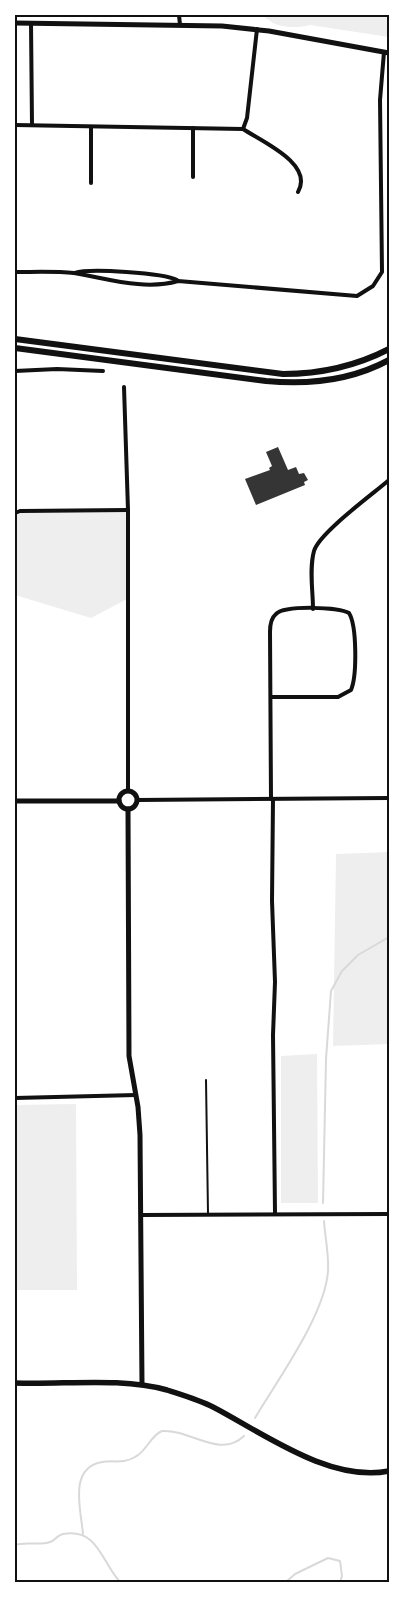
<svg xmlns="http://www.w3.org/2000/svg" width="404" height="1597" font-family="Overpass,sans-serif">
  <rect width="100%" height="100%" fill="#fff"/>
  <g fill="#eee">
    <path d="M 259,15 L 389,15 L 389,37 L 310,25 C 300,28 282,28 273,23 C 267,19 266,17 259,15 Z"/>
    <path d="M 128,510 L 127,599 L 91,618 L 15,595 L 15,513 L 20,511 Z"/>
    <path d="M 389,852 L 389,1044 L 333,1046 L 336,854 Z"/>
    <path d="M 317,1054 L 318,1203 L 281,1203 L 281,1056 Z"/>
    <path d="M 76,1104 L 77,1290 L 15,1290 L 15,1105 Z"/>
  </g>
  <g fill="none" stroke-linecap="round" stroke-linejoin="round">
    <g stroke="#d9d9d9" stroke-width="2">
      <path d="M 323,1203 L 326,1059 L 331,991 L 342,971 L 358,955 L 389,937"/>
      <path d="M 255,1418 C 278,1379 325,1315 328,1271 C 329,1254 325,1237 324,1221"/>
      <path d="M 83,1534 C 81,1510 68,1468 102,1462 C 114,1460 123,1464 135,1457 C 147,1451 150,1436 162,1431 C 190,1429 220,1459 244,1436"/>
      <path d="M 15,1545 C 26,1541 39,1546 50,1542 C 55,1541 57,1535 63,1534 C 98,1528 101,1561 120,1582"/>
      <path d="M 286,1582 L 295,1574 L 328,1558 L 340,1561 L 342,1576 L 340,1582"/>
    </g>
  </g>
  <path fill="#353535" d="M 278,447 L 288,470 L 296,467 L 299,474 L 304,473 L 308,480 L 304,482 L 305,485 L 256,505 L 245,479 L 270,470 L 269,468 L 272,466 L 266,452 Z"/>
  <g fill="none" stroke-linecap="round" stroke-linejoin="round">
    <path stroke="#111" stroke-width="2" d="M 206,1080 L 208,1214"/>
    <g stroke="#111" stroke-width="4">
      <path d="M 179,15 L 180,25"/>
      <path d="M 31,23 L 32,125"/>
      <path d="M 15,125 L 243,129"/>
      <path d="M 91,127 L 91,183"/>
      <path d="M 193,128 L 193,177"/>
      <path d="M 243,129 L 247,118 L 257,29"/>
      <path d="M 243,129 C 263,142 314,164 298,192"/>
      <path d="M 15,272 C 34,272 55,271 74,273 C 106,278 144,291 178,281 L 357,296 L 373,286 L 382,272 L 380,100 L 384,52"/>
      <path d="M 75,273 C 89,268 164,273 177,280"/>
      <path d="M 15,371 L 57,369 L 103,371"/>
      <path d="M 124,387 L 128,510 L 128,791"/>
      <path d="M 15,513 L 20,511 L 128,510"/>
      <path d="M 313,609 C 313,591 309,569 314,551 C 319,533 373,494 389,480"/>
      <path d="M 271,697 L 338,697 L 351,690 C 357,676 357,626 349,613 C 339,607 285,605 276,614 C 271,618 270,625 270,632 L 271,799"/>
      <path d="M 273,799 L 272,901 L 275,982 L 273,1035 L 275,1213"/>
      <path d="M 137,800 L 389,798"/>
      <path d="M 15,1098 L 136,1095"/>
      <path d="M 141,1215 L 389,1214"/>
    </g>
    <g stroke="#111" stroke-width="5">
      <path d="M 15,23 L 222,26 L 269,31 L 389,53"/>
      <circle cx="128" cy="800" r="9"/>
      <path d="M 15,801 L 119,801"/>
      <path d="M 128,809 L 129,1056 L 138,1107 L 140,1135 L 142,1384"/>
    </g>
    <path stroke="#111" stroke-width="5.5" d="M 15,1383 C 63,1385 120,1377 167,1390 C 182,1395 199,1400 213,1407 C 263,1433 330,1483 389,1471"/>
    <g stroke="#111" stroke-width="6">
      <path d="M 15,339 L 283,374 C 320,374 356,366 389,349"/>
      <path d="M 15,348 L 266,381 C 308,385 352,380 389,360"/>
    </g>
  </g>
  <rect width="404" height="1597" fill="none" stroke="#ffffff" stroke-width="32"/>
  <rect x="16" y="16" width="372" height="1565" fill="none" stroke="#111" stroke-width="2"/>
</svg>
